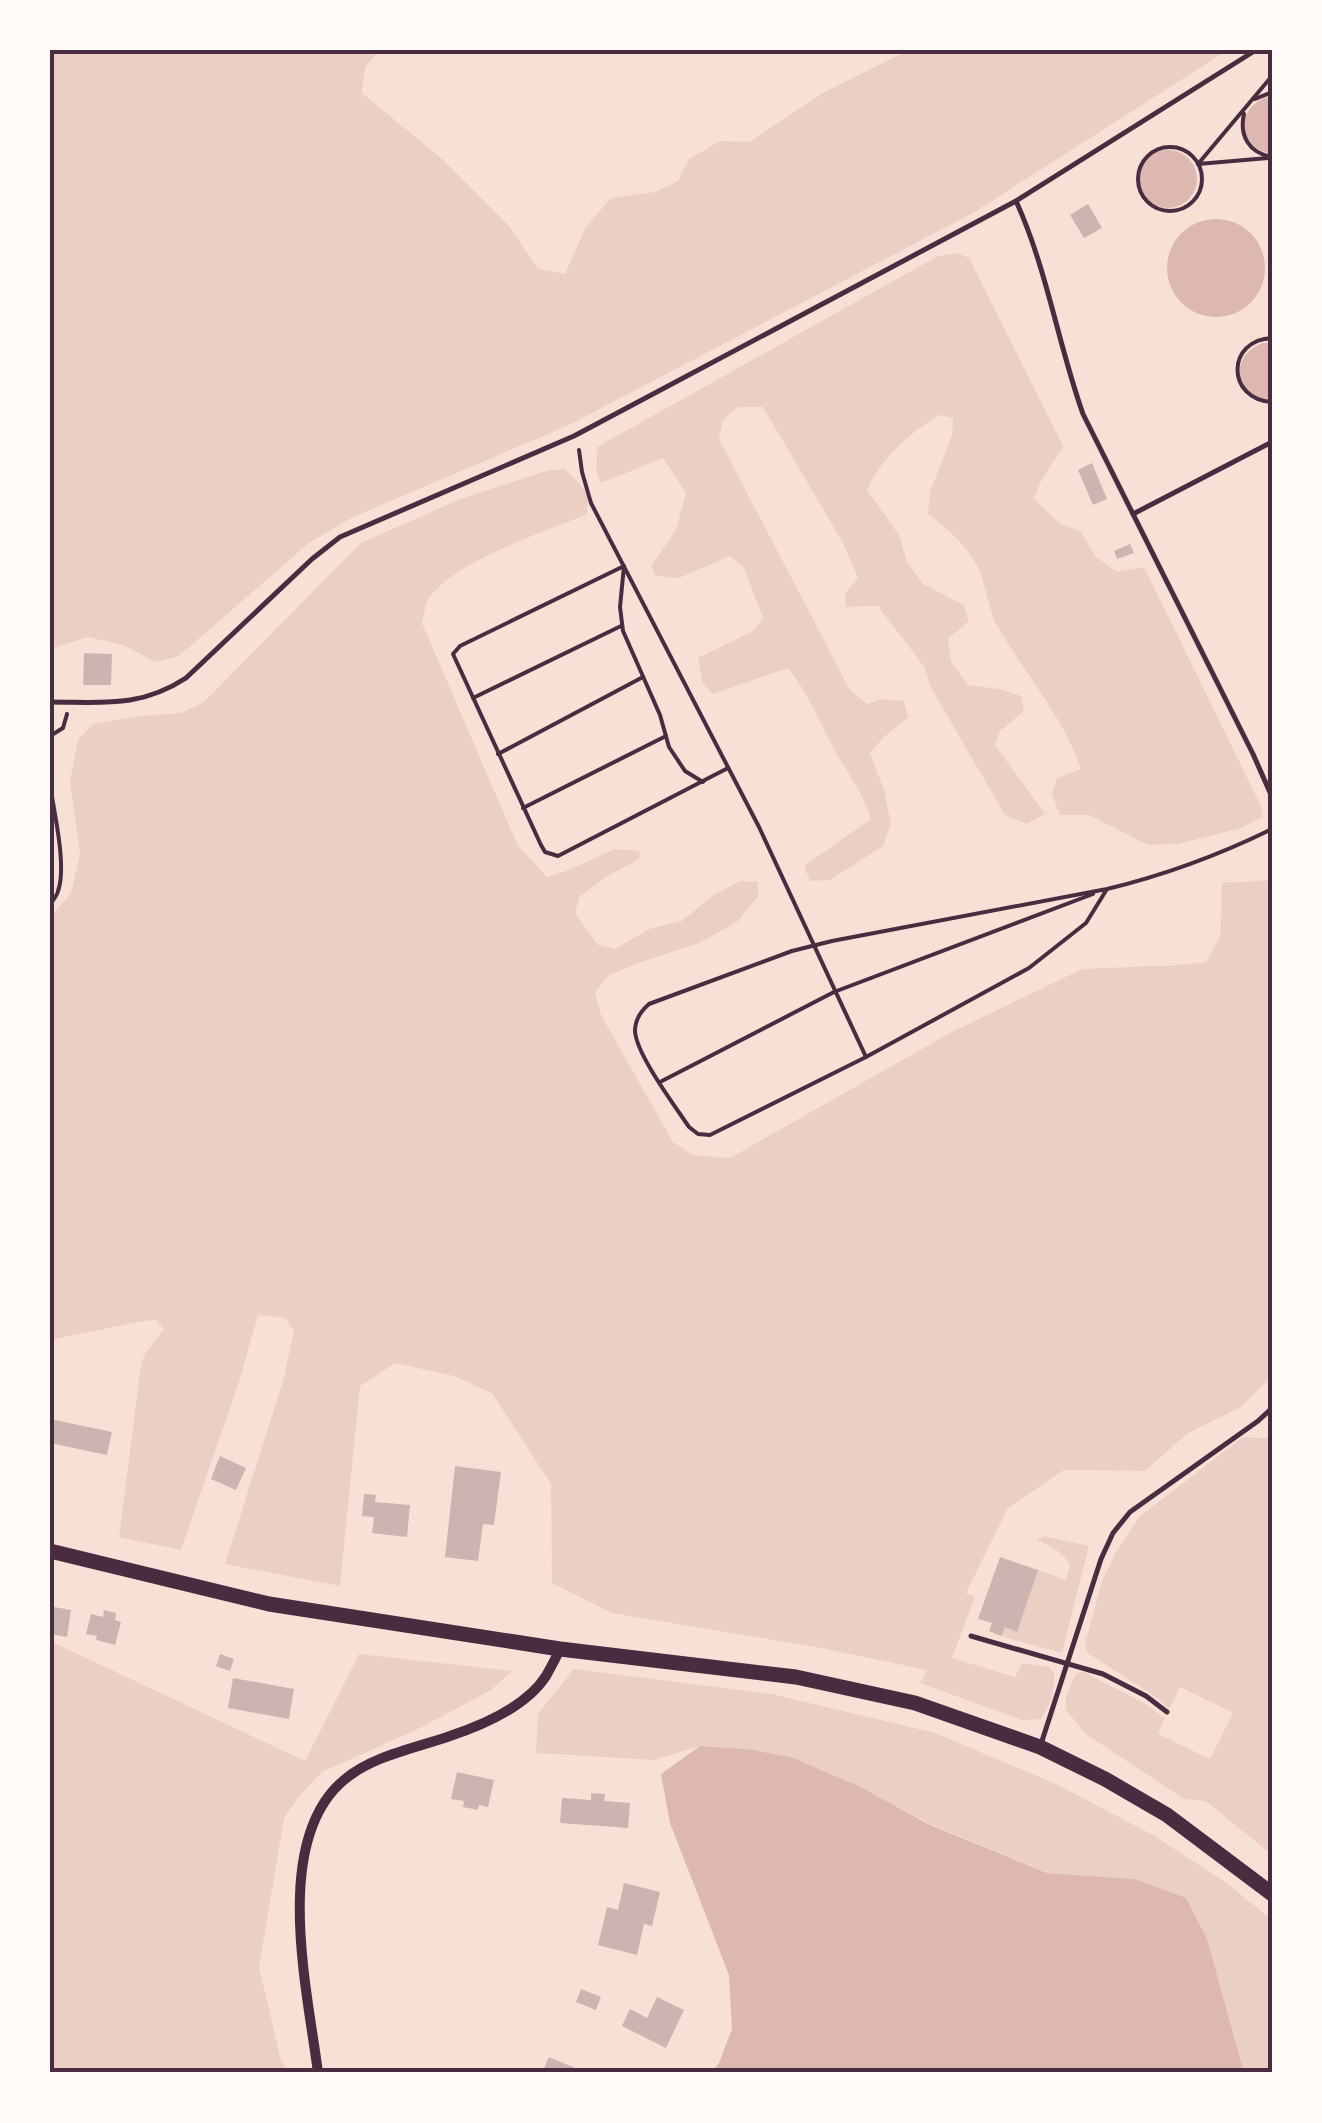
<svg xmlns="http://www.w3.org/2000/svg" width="1322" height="2123" font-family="Jost,sans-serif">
  <rect width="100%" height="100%" fill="#f7e1d7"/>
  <g fill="#ebcfc5">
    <path d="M 50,50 L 379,50 L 365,67 L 362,93 L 442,159 L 509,226 L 538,269 L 565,274 L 586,227 L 611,198 L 655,192 L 678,181 L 689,159 L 720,141 L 749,142 L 823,93 L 909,50 L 1228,50 L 973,213 L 567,426 L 353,517 L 309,543 L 179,656 L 156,662 L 123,645 L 88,637 L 50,649 Z"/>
    <path d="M 957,253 L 969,258 L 1063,446 L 1040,483 L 1034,499 L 1059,523 L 1080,531 L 1096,557 L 1117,572 L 1144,567 L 1261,806 L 1262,817 L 1241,828 L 1178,844 L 1148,845 L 1089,815 L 1060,815 L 1052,794 L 1057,778 L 1081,769 C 1064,718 1026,675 999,629 C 987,609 986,581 976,564 C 964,543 947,528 928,514 L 930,492 L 952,435 L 953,418 L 939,415 C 909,434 881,458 867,490 L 899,535 L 907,562 L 923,584 L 964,605 L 969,621 L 948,639 L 951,661 L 968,685 L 999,689 L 1021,696 L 1024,711 L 1000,731 L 995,745 L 1045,814 L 1027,824 L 1005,815 L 930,686 L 925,668 L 878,606 L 846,607 L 845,593 L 858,578 L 843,543 L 763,407 L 738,407 L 723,420 L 719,439 L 850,690 L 867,704 L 882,699 L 904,701 L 908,717 L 883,738 L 870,753 L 884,790 L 891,823 L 883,846 L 830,880 L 810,881 L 804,866 L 871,819 C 861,788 841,764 827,736 C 815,712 805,689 788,668 L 713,694 L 702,682 L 698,658 L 753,631 L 763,618 L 744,568 L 730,556 L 679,578 L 656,576 L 651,566 L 676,530 L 686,493 L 663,458 L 601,483 L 596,470 L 597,447 L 938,256 Z"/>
    <path d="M 565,469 L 588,493 L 587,514 C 545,532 451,562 428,600 C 425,606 424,616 422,623 L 518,846 L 547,877 L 569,870 L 615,849 L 640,851 L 639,859 L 606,877 L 580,896 L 575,913 L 598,945 L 615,949 L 649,929 L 682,921 L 712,896 L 740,881 L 758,882 L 758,896 L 737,922 L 699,943 L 638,963 L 608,976 L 595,993 L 601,1015 L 673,1142 L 693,1155 L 730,1158 L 950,1033 L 1082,969 L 1177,965 L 1206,962 L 1220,937 L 1222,883 L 1272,880 L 1272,1376 L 1241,1407 L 1188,1433 L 1145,1471 L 1064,1470 L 1008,1508 L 966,1593 L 975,1597 L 952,1658 L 1015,1677 L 1022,1663 L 1049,1667 L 1054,1673 C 1055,1690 1051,1704 1041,1719 L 1022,1720 L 920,1683 L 927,1670 L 821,1648 L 612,1613 L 552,1583 L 551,1484 L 492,1393 L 454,1376 L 395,1363 L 360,1386 L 340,1586 L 225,1564 L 283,1381 L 294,1332 L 285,1318 L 258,1315 L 240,1379 L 181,1550 L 119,1537 L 140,1373 L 144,1355 L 164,1329 L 156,1320 L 143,1321 L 50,1340 L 50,918 L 71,893 L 80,854 L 70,781 L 78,740 L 93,724 L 139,716 L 181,713 L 204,702 L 361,543 L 458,500 L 549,470 Z"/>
    <path d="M 1272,1436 L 1272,1855 L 1206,1801 L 1184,1799 L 1086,1734 L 1066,1710 L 1066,1697 L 1076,1673 L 1084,1672 L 1144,1703 L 1165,1718 L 1158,1734 L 1210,1759 L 1233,1713 L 1180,1687 L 1169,1709 L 1156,1697 L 1092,1656 L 1087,1652 L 1085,1644 L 1102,1582 L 1115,1554 L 1139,1517 L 1243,1437 L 1269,1438 Z"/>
    <path d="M 1044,1536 L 1089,1546 L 1062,1653 L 1001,1636 L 1005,1627 L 1016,1631 L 1038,1570 L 1066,1580 L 1070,1565 C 1063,1552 1050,1545 1036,1540 Z"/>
    <path d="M 50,1641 L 305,1761 L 359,1654 L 512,1671 L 491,1690 L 422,1727 L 322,1772 L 299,1796 L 284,1818 L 259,1967 L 281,2061 L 290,2073 L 50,2073 Z"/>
    <path d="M 574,1669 L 772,1694 L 935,1733 L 1056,1784 L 1153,1835 L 1228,1884 L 1272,1920 L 1272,2073 L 1244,2073 L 1134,1879 L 1048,1873 L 928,1823 L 861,1787 L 791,1757 L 747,1749 L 700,1746 L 654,1760 L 536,1753 L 538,1714 Z"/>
  </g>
  <g fill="#dcb8b0">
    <path d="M 1267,97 L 1272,97 L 1272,154 C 1237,148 1234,109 1267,97 Z"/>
    <circle cx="1168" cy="179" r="29"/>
    <circle cx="1216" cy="268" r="49"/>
    <path d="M 1263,343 L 1272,343 L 1272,400 C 1235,398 1227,356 1263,343 Z"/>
    <path d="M 700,1746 L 747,1749 L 791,1757 L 861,1787 L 928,1824 L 1047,1873 L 1134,1879 L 1186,1898 L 1207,1939 L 1244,2073 L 711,2073 L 719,2063 L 732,2029 L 729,1975 L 670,1823 L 661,1774 Z"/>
  </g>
  <g fill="#ccb4b1">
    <path d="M 1088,204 L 1102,228 L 1084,238 L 1070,215 Z"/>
    <path d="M 1092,463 L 1107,499 L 1093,505 L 1078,470 Z"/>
    <path d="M 1130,544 L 1134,553 L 1117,559 L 1114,551 Z"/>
    <path d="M 84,653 L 112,654 L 111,685 L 83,685 Z"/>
    <path d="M 50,1419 L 112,1432 L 107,1455 L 50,1443 Z"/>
    <path d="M 220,1456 L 246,1468 L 236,1490 L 211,1479 Z"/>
    <path d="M 455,1466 L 501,1472 L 494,1525 L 483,1524 L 478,1561 L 445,1557 Z"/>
    <path d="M 364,1494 L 376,1495 L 375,1502 L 410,1505 L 407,1537 L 372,1533 L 374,1517 L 362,1516 Z"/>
    <path d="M 1000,1557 L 1038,1570 L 1017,1632 L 1005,1627 L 1001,1636 L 989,1631 L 992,1623 L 978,1619 Z"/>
    <path d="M 54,1607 L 71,1610 L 67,1637 L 50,1634 Z"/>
    <path d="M 104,1610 L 116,1613 L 115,1620 L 121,1622 L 115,1645 L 96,1640 L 97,1636 L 86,1634 L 91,1614 L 103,1617 Z"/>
    <path d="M 220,1654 L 234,1659 L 230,1671 L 216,1666 Z"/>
    <path d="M 233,1678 L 294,1689 L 289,1719 L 228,1708 Z"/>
    <path d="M 457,1772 L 494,1780 L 488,1807 L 479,1805 L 478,1810 L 463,1807 L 464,1801 L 451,1799 Z"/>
    <path d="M 591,1793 L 605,1794 L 604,1801 L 630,1803 L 628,1828 L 560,1823 L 562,1798 L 591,1800 Z"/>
    <path d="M 624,1883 L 660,1892 L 652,1926 L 644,1924 L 637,1955 L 598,1945 L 607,1907 L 618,1910 Z"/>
    <path d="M 581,1989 L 601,1997 L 596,2010 L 576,2002 Z"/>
    <path d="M 657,1997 L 684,2010 L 666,2048 L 622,2026 L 630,2009 L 647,2018 Z"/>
    <path d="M 549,2057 L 587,2073 L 542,2073 Z"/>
  </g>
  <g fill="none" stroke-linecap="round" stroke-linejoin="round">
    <g stroke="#4a2c40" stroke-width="4">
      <path d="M 1255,99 L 1272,92"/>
      <path d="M 1244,114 C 1239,136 1249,153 1272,157"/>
      <circle cx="1170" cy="179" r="32"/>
      <path d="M 1198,164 L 1272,76"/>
      <path d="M 1198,164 L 1268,158"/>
      <path d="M 1272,338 C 1226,340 1226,399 1272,402"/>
      <path d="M 579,450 L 582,472 L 591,503 L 759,827 L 866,1057"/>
      <path d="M 624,566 L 620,607 L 623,631 L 660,715 L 669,747 L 685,771 L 703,782"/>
      <path d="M 622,567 L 460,646 L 453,654 L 541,845 L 545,852 L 558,856 L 728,768"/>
      <path d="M 473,698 L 621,626"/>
      <path d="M 50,736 L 63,728 L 67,714"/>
      <path d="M 498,754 L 643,677"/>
      <path d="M 50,785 C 54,812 67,866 58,891 C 58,894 51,903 50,905"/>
      <path d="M 523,808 L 666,736"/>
      <path d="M 1107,889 L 1086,923 L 1029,968 L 866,1057 L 710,1135 L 698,1134 L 689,1127 C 675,1106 636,1054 635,1031 C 635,1020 641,1011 649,1004 L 792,951 L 832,941 L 1107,889 C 1165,875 1219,855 1272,829"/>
      <path d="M 660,1082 L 834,992 L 1093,894"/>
    </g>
    <g stroke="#4a2c40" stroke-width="5">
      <path d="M 1016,201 C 1047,269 1058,344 1083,414 L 1253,754 L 1272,797"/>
      <path d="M 1133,514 L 1272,442"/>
      <path d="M 50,702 C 103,702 140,708 186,678 L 312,559 L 340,537 L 574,436 L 1016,201 L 1256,50"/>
      <path d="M 971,1636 L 1103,1674 L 1146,1696 L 1167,1712"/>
      <path d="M 1041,1744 L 1101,1559 L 1113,1533 L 1130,1512 L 1258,1421 L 1272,1408"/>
    </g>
    <path stroke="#4a2c40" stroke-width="10" d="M 318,2073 C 308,1992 271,1841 344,1780 C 372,1756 416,1748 450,1736 C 483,1725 526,1707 546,1676 C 551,1667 556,1658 560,1649"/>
    <path stroke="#4a2c40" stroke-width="15" d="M 50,1551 L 269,1604 L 560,1649 L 796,1677 L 915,1703 L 1040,1747 L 1105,1779 L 1167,1815 L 1272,1894"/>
  </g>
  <rect width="1322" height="2123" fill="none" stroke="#fffaf5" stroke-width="105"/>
  <rect x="52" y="52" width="1218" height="2018" fill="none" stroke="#4a2c40" stroke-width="4"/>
</svg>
